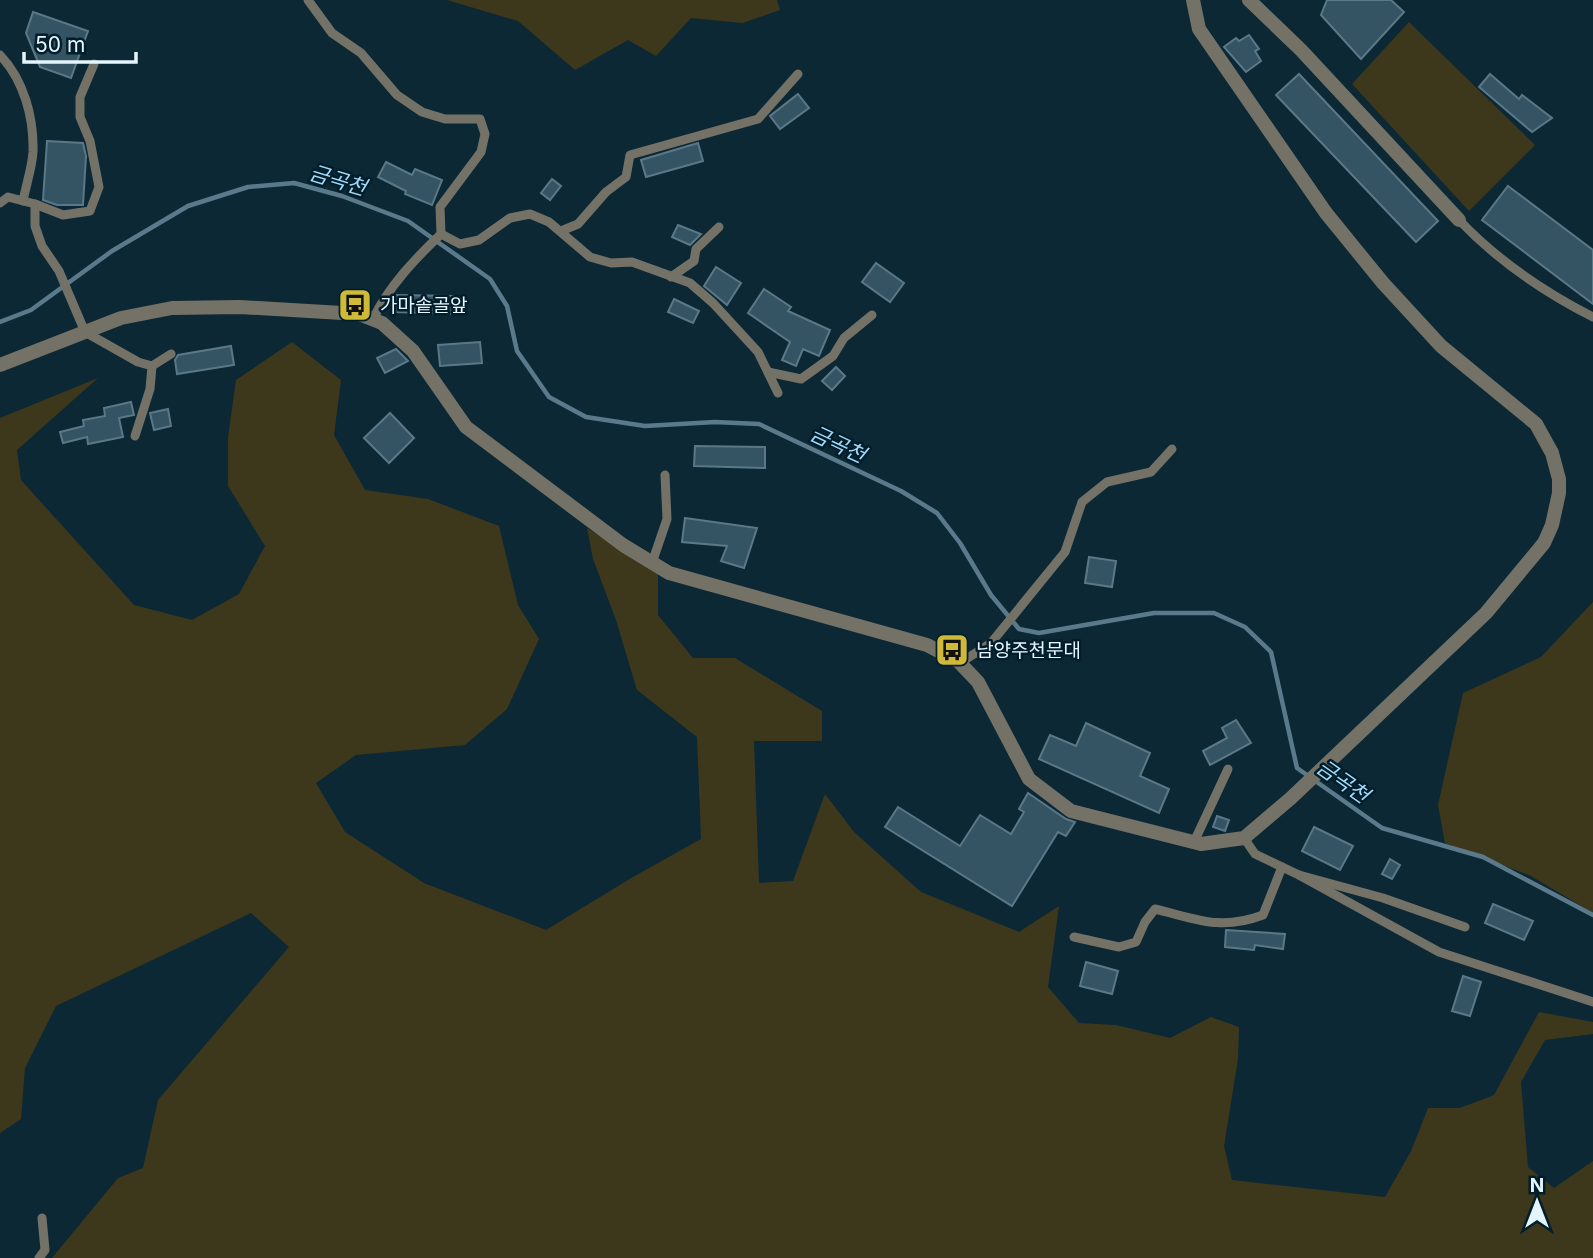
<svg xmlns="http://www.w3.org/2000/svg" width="1593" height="1258" font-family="Inter,'Noto Sans KR',sans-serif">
  <rect width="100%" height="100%" fill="#0c2835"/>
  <g fill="#3d381c">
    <path d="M 447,0 L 777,0 L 780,10 L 743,23 L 691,18 L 656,56 L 628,40 L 575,70 L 518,21 Z"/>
    <path d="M 1409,22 L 1535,145 L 1469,211 L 1352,84 Z"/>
    <path d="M 292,342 L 341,380 L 334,435 L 365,490 L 428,499 L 499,526 L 518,605 L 539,639 L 507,709 L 465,745 L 356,755 L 316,783 L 345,832 L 424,883 L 546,930 L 633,877 L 701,839 L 697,737 L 637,690 L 616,620 L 593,559 L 587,528 L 658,573 L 658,615 L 693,658 L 735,658 L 822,711 L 822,741 L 754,741 L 759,883 L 793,881 L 825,794 L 854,832 L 921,892 L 1019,932 L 1059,906 L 1048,987 L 1079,1023 L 1116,1025 L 1170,1038 L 1211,1017 L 1239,1027 L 1238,1059 L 1224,1146 L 1232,1180 L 1385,1197 L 1411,1151 L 1428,1108 L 1460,1108 L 1494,1095 L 1539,1012 L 1593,1022 L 1593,1034 L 1545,1040 L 1521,1082 L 1528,1167 L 1554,1188 L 1593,1161 L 1593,1258 L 52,1258 L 118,1178 L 143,1168 L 158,1100 L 289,947 L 251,913 L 56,1006 L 25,1068 L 21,1119 L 0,1133 L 0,418 L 98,378 L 17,450 L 21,480 L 134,605 L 192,620 L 239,594 L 265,546 L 228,486 L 228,437 L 236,380 Z"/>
    <path d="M 1593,602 L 1593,913 L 1531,876 L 1445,843 L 1438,805 L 1463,693 L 1541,657 Z"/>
  </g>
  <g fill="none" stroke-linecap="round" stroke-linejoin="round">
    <path stroke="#5a7a8b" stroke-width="4.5" d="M 0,322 L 31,310 L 112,251 L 188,206 L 248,187 L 294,183 L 342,196 L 408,221 L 490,279 L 507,306 L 517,351 L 549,397 L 586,417 L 645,426 L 715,422 L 759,424 L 901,491 L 937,513 L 960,543 L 991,595 L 1019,629 L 1039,633 L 1154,613 L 1214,613 L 1245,627 L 1271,652 L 1297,768 L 1382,828 L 1483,857 L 1593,915"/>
  </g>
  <g fill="#345363" stroke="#5b7888" stroke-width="2">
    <path d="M 1327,0 L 1391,0 L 1404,12 L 1361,59 L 1321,15 Z"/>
    <path d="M 33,12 L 88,31 L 71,78 L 40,67 L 26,33 Z"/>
    <path d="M 1249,35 L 1259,49 L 1255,51 L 1261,61 L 1246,72 L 1224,47 L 1236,38 L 1239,41 Z"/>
    <path d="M 1299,74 L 1438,221 L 1416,242 L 1276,95 Z"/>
    <path d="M 1490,74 L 1519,99 L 1522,95 L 1552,118 L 1532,132 L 1479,87 Z"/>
    <path d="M 798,94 L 809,108 L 780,129 L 770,116 Z"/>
    <path d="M 47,141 L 83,143 L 86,156 L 83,205 L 57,205 L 43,200 Z"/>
    <path d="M 698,143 L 703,161 L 646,177 L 641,160 Z"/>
    <path d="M 386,162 L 412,175 L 415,169 L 442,180 L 432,205 L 405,194 L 406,191 L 378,177 Z"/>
    <path d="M 552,179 L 561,186 L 550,200 L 541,193 Z"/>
    <path d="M 1508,186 L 1593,250 L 1593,304 L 1482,220 Z"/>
    <path d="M 678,225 L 701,234 L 690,245 L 672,237 Z"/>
    <path d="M 876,263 L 904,283 L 890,302 L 862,282 Z"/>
    <path d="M 716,267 L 741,283 L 727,305 L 704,286 Z"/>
    <path d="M 764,289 L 791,307 L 788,311 L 830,330 L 819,356 L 803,349 L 796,366 L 782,360 L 790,342 L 748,313 Z"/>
    <path d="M 397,295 L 454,296 L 453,314 L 396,312 Z"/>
    <path d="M 674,299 L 699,311 L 693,323 L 668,312 Z"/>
    <path d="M 480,342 L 482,363 L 440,366 L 438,345 Z"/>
    <path d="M 231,346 L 234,365 L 177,374 L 175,360 L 178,355 Z"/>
    <path d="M 396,349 L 408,361 L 385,373 L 377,358 Z"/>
    <path d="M 836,367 L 845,376 L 832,390 L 822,381 Z"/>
    <path d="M 131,402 L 134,415 L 119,418 L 123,437 L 88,444 L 87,437 L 63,443 L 60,432 L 84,426 L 83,420 L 105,416 L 104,408 Z"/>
    <path d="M 168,409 L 171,426 L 154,430 L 150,413 Z"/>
    <path d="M 390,413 L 414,438 L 389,463 L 364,438 Z"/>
    <path d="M 695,446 L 765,447 L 765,468 L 694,466 Z"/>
    <path d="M 685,518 L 757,528 L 744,568 L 721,561 L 727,546 L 682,542 Z"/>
    <path d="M 1089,557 L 1116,561 L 1112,587 L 1085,583 Z"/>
    <path d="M 1236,720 L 1251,743 L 1210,765 L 1203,751 L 1227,738 L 1222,728 Z"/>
    <path d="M 1086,723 L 1150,753 L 1140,776 L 1169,789 L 1159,813 L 1039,759 L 1050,735 L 1076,746 Z"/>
    <path d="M 1028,793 L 1066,819 L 1075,822 L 1066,836 L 1058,832 L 1012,906 L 885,827 L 898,807 L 960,846 L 980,815 L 1011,834 L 1024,812 L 1019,809 Z"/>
    <path d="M 1217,816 L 1229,820 L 1225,831 L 1213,827 Z"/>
    <path d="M 1314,827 L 1353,846 L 1340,870 L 1302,851 Z"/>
    <path d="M 1390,859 L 1400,865 L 1392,879 L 1382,874 Z"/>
    <path d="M 1493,904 L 1533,921 L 1524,940 L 1485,923 Z"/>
    <path d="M 1226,930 L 1285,934 L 1283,949 L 1255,945 L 1254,950 L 1225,947 Z"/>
    <path d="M 1086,962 L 1118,971 L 1112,994 L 1080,986 Z"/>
    <path d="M 1463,976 L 1481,982 L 1470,1016 L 1452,1011 Z"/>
  </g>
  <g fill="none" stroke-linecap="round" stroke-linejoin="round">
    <g stroke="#747266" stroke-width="9">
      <path d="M 308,0 L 332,33 L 361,53 L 397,95 L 422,112 L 445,119 L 480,119 L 485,134 L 481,152 L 440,207 L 441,234 C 415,259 389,286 373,319"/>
      <path d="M 0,55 C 24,80 34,118 33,152 C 32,168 26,185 23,201"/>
      <path d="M 0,203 L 8,197 L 35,204 L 35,226 L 42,246 L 59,271 L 85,332 L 138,362 L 152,366 L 171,354"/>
      <path d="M 35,204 L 63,215 L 90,211 L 99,187 L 90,141 L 80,117 L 80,97 L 94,64"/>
      <path d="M 1459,220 C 1498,261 1544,292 1593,317"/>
      <path d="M 561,231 L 578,224 L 606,192 L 626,177 L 630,155 L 758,119 L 798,74"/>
      <path d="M 441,234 L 460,244 L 479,240 L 510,218 L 530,214 L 549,222 L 590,257 L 611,263 L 632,262 L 690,283 L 713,303 L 758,352 L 778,393"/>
      <path d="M 671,277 L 694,261 L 696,249 L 719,227"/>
      <path d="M 768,372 L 801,379 L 833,356 L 844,338 L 872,315"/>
      <path d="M 135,436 L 150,389 L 152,366"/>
      <path d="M 652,563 L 667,519 L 665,475"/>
      <path d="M 960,663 L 991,643 L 1065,552 L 1082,502 L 1107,482 L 1151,472 L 1172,449"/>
      <path d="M 1244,838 L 1255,854 L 1299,875 L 1383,898 L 1465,927"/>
      <path d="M 1194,842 L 1228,769"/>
      <path d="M 1299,875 L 1439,952 L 1593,1002"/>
      <path d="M 1074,937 L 1119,947 L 1136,942 L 1145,922 L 1155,909 C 1197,919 1220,931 1263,915 L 1282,867"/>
      <path d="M 39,1258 L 45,1250 L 42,1218"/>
    </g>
    <g stroke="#747266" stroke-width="14">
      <path d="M 1249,0 L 1301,50 L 1459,220"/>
      <path d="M 0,365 L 121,318 L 172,308 L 240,307 L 359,314 L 382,323 L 413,351 L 466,427 L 623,545 L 669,573 L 927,645 L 958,661 L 978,682 L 1029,779 L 1071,811 L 1201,844 L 1244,838 L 1291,798 L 1486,613 L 1544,543 L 1552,525 L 1559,493 L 1559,479 L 1552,453 L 1536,424 L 1441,346 L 1383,283 L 1326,213 L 1199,29 L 1193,0"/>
    </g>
  </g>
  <defs>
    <symbol id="bus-square" viewBox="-11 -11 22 22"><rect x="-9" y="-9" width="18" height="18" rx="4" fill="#ceb938" stroke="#031e2b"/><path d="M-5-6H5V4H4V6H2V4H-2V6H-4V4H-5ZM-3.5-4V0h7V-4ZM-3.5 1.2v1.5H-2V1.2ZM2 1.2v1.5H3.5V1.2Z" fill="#111"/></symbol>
  </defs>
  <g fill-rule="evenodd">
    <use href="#bus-square" x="336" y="286" width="38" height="38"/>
    <use href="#bus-square" x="933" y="631" width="38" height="38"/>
  </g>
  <g text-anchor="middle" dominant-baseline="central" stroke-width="5" stroke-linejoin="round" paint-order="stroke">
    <g font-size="19" fill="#e5f5fe" stroke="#031e2b" text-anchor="start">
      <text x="380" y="305">가마솥골앞</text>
      <text x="976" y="650">남양주천문대</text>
    </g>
    <g font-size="21" font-style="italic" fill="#a0dbfc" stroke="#031e2b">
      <text transform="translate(338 180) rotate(17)">금곡천</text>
      <text transform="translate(838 444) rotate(25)">금곡천</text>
      <text transform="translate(1343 781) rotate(35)">금곡천</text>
    </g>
  </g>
  <g transform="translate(1537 1202)" stroke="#031e2b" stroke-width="5" paint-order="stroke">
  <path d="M0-5L12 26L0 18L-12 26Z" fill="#e5f5fe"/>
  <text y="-10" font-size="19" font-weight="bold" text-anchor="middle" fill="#e5f5fe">N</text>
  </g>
  <path d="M24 52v10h112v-10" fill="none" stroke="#e5f5fe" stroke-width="3.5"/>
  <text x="35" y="52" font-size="21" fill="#e5f5fe" stroke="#031e2b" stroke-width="5" paint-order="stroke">50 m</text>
</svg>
